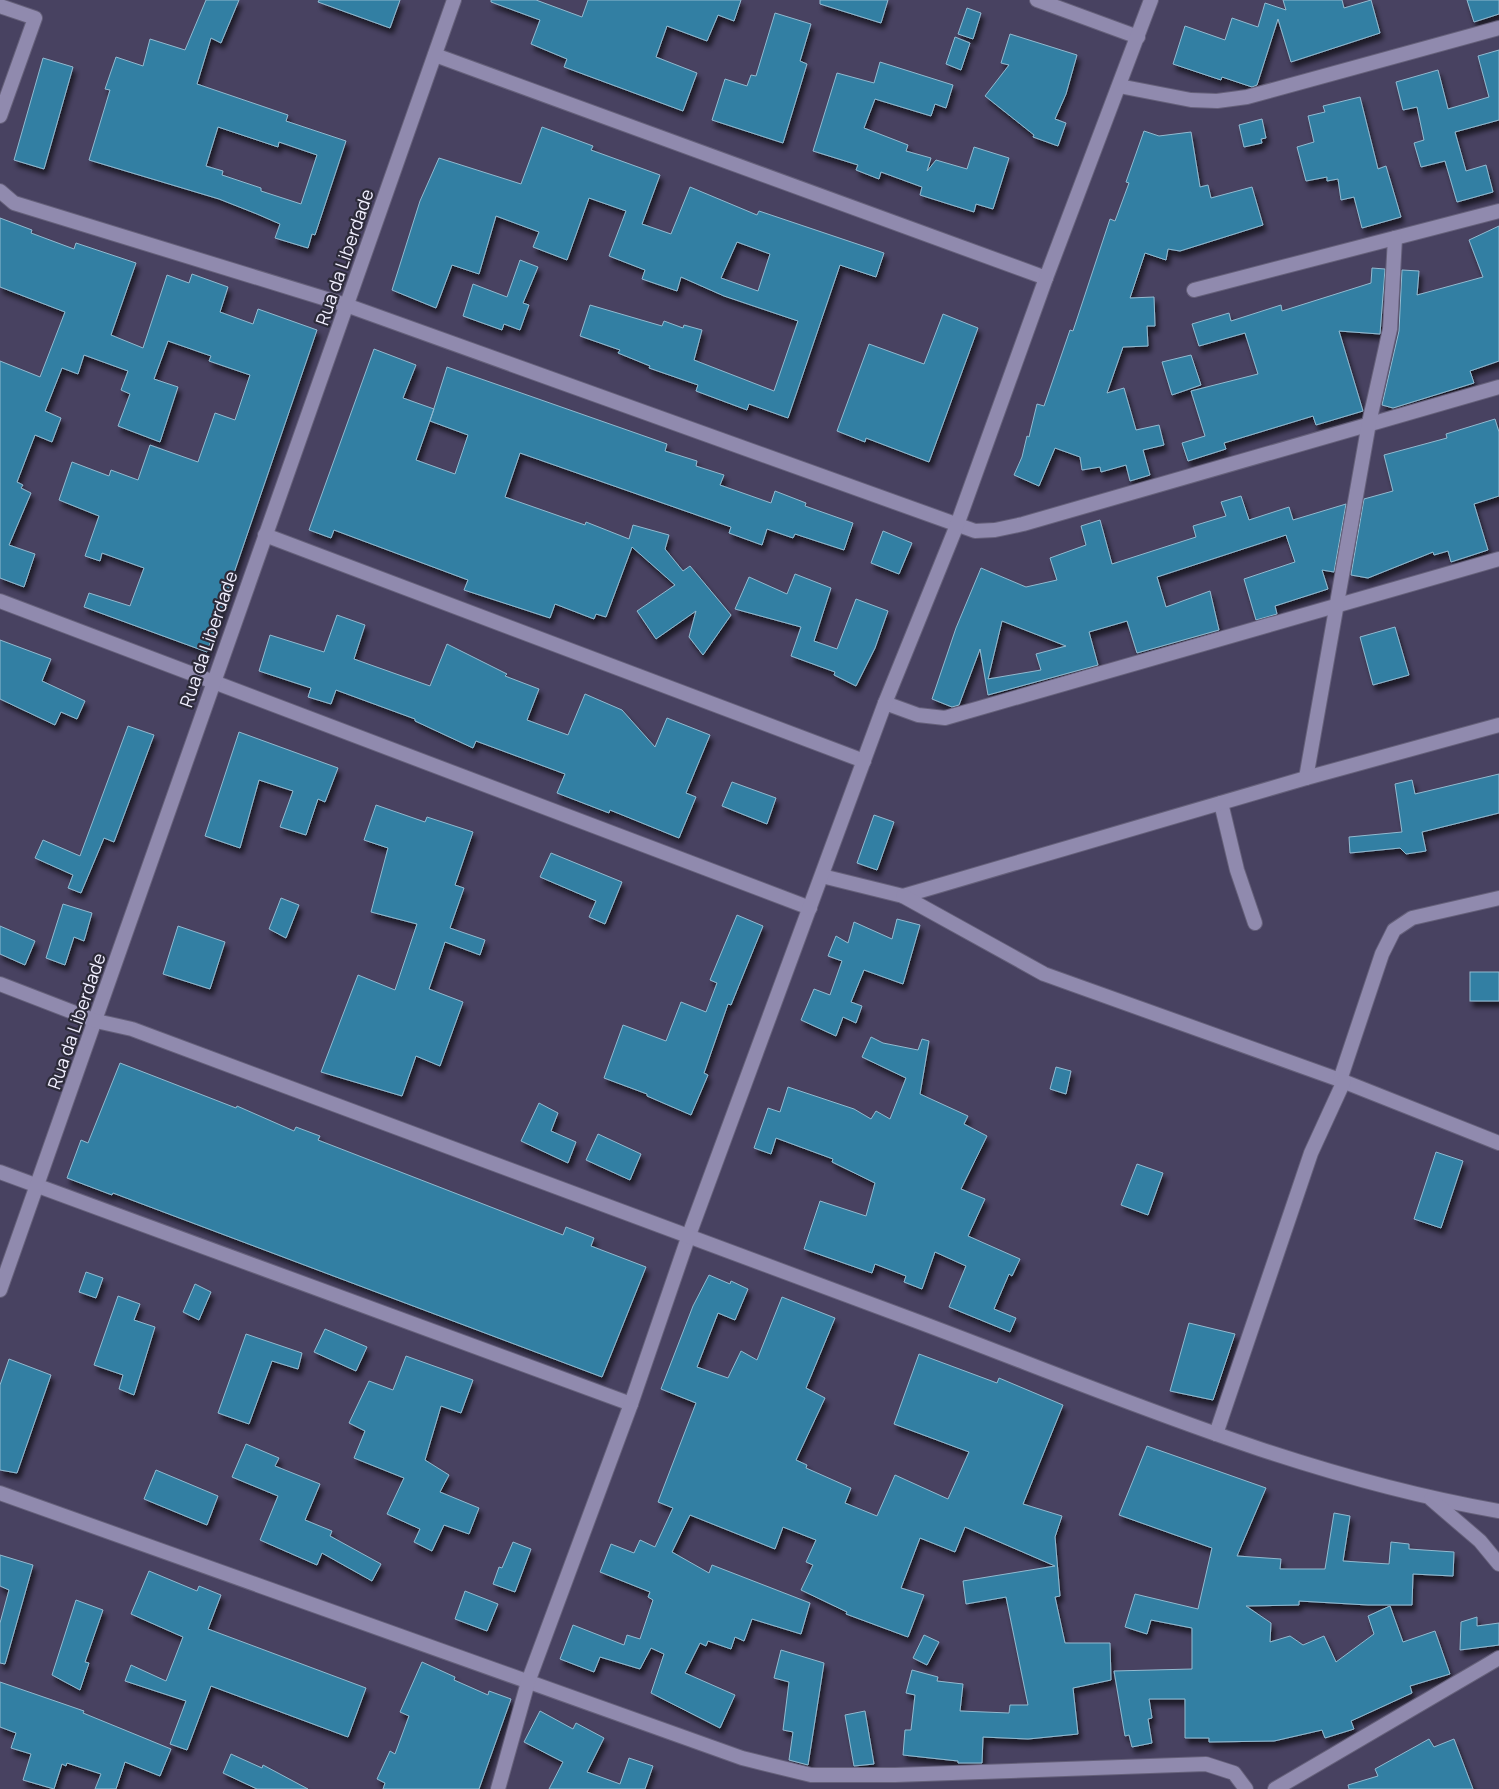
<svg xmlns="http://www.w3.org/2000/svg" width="1499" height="1789" font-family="Manrope,sans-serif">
  <defs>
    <filter id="shadow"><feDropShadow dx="3" dy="5.5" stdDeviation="2.5" flood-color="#0009"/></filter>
  </defs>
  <rect width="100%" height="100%" fill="#484261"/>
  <g fill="#307fa3" stroke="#92bad0" fill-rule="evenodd" filter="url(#shadow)">
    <path d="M 206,0 L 239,0 L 221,43 L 211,38 L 197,84 L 288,115 L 286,121 L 346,141 L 315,235 L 312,234 L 308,248 L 275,238 L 280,224 L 257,214 L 219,199 L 89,160 L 110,90 L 105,89 L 116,57 L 143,66 L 150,39 L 185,50 ZM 218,127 L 278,147 L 279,142 L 317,155 L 301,204 L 261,191 L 261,188 L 222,175 L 223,171 L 206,166 Z"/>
    <path d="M 319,0 L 400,0 L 390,28 L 318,2 Z"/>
    <path d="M 491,0 L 536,0 L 582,17 L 588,0 L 741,0 L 734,21 L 718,15 L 707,41 L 667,26 L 656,57 L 697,73 L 683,111 L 564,67 L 567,59 L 531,44 L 540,20 L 491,2 Z"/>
    <path d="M 820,0 L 888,0 L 881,23 L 820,4 Z"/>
    <path d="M 1283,0 L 1342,0 L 1344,8 L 1371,0 L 1380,33 L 1291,62 L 1278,19 L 1257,85 L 1252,87 L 1222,77 L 1221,80 L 1173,64 L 1185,26 L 1225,40 L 1232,18 L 1258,27 L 1265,3 L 1286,10 Z"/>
    <path d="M 1467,0 L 1499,0 L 1499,14 L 1474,22 Z"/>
    <path d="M 967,8 L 981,13 L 973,39 L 958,34 Z"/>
    <path d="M 775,13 L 811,24 L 800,61 L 807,64 L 783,143 L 712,120 L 725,79 L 747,86 L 751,75 L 756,76 Z"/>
    <path d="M 1010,34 L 1077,55 L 1066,94 L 1055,119 L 1066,123 L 1058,146 L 1033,137 L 1034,135 L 985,96 L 1009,65 L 1001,63 Z"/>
    <path d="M 955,37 L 970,43 L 961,70 L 946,64 Z"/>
    <path d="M 1499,50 L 1499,120 L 1455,132 L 1466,171 L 1486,165 L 1493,192 L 1457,202 L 1445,161 L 1421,167 L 1414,143 L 1424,140 L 1417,107 L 1403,110 L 1396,82 L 1438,70 L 1448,109 L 1489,97 L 1478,56 Z"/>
    <path d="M 43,58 L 73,67 L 44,169 L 14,160 Z"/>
    <path d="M 880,62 L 953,85 L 946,108 L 935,104 L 931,116 L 875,99 L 864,128 L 908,145 L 906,151 L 931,158 L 927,171 L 936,160 L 967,169 L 974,147 L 1009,158 L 993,209 L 976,204 L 974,212 L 920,195 L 922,187 L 881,172 L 879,179 L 856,170 L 858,165 L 813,151 L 837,73 L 874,83 Z"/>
    <path d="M 1360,97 L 1378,169 L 1386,166 L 1401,217 L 1362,228 L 1354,197 L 1341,200 L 1338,179 L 1327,181 L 1327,177 L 1306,181 L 1297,147 L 1314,142 L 1308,116 L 1325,112 L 1323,106 Z"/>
    <path d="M 1262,119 L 1266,138 L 1261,139 L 1262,143 L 1244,147 L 1239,125 Z"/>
    <path d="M 542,127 L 593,146 L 591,150 L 660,175 L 642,224 L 671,234 L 690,187 L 757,215 L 759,211 L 884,253 L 876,277 L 840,265 L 788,418 L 749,404 L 747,410 L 696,391 L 698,385 L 649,368 L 650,366 L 618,353 L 620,350 L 580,336 L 590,305 L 662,326 L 664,321 L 683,328 L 684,325 L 702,330 L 694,360 L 774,391 L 798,321 L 724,296 L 681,277 L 677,291 L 642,279 L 645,270 L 609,256 L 626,211 L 589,198 L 567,260 L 533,247 L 539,232 L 496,216 L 479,274 L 452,265 L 436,308 L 392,290 L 420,201 L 439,158 L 521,184 ZM 737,242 L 770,254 L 758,291 L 721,278 Z"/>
    <path d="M 1144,131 L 1159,136 L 1191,132 L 1200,187 L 1208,185 L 1211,198 L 1252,187 L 1263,225 L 1180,251 L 1168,249 L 1166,260 L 1145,253 L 1130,298 L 1154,297 L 1155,326 L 1147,326 L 1148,346 L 1123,347 L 1107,393 L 1124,388 L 1136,430 L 1159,425 L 1164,445 L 1143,450 L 1150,475 L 1130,481 L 1126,465 L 1101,472 L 1100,467 L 1082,470 L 1080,457 L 1055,448 L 1039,486 L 1014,475 L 1022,457 L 1027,436 L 1029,437 L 1037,404 L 1044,406 L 1070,330 L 1073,331 L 1110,219 L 1115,221 L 1129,183 L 1126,182 Z"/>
    <path d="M 0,218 L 32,230 L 31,233 L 74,249 L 76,243 L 136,263 L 111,335 L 143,348 L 167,275 L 189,283 L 192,274 L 228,287 L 220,312 L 253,324 L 258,309 L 317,330 L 207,652 L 84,607 L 89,593 L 130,606 L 144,568 L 102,553 L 100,561 L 85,556 L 99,516 L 59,500 L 72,462 L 109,476 L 111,470 L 138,480 L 150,445 L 198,462 L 215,413 L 235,420 L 250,375 L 209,361 L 211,356 L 168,341 L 154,379 L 178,387 L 160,442 L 118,426 L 130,394 L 121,390 L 128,371 L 84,355 L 78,374 L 62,368 L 45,411 L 61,418 L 52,442 L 35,435 L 17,482 L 23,485 L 21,488 L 31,493 L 9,545 L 35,554 L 24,587 L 0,578 L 0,361 L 40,377 L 65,312 L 0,287 Z"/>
    <path d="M 1499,226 L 1499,361 L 1470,371 L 1474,383 L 1393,408 L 1382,405 L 1399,331 L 1402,270 L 1419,271 L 1417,295 L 1483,277 L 1469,240 Z"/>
    <path d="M 520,260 L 538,267 L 523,303 L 529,305 L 520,330 L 504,324 L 502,330 L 463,316 L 473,284 L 507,297 Z"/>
    <path d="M 1372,268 L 1385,269 L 1380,334 L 1339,331 L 1363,411 L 1316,425 L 1313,416 L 1224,443 L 1226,449 L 1188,461 L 1182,443 L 1205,436 L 1191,391 L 1258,374 L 1245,333 L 1199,346 L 1192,324 L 1229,313 L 1231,321 L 1281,305 L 1282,311 L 1371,283 Z"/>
    <path d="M 943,314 L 978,328 L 929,462 L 866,438 L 865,442 L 837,431 L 869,344 L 924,364 Z"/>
    <path d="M 374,349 L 416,365 L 403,398 L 434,409 L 416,460 L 455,474 L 468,435 L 430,421 L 447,367 L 667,444 L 665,451 L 697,461 L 696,466 L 724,475 L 720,485 L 771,503 L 775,491 L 806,503 L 805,506 L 853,523 L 844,550 L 795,534 L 793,538 L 767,529 L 762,545 L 729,533 L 731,527 L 520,453 L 505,497 L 585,525 L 586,522 L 629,539 L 633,525 L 669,535 L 665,549 L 683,571 L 690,566 L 731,615 L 703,655 L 689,637 L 696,611 L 656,639 L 637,611 L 675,585 L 632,547 L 606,617 L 596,614 L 594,619 L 555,604 L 550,618 L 464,590 L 468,580 L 334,530 L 331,538 L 309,530 Z"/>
    <path d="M 1191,355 L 1201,385 L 1172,395 L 1162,362 Z"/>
    <path d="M 1495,419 L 1499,432 L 1499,496 L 1474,504 L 1488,550 L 1451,562 L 1448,551 L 1434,555 L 1433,552 L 1368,578 L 1351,575 L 1364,499 L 1393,491 L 1384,455 L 1447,438 L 1446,434 Z"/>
    <path d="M 1241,496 L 1249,520 L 1289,507 L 1293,520 L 1346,504 L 1334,572 L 1322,570 L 1328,589 L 1275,606 L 1277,614 L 1256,620 L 1244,579 L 1295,562 L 1286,535 L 1157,577 L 1166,607 L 1210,591 L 1219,630 L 1137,653 L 1127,621 L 1089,632 L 1098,665 L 988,695 L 980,649 L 959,705 L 952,707 L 932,699 L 956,628 L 981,568 L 1026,587 L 1057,580 L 1050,558 L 1086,545 L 1081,526 L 1100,520 L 1112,564 L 1196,537 L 1193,526 L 1226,516 L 1221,502 ZM 1002,621 L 1066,646 L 1036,654 L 1041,670 L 988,679 Z"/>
    <path d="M 883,531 L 912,543 L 899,574 L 871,563 Z"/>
    <path d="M 795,574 L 831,588 L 814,641 L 837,649 L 856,599 L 888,611 L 875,648 L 856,686 L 834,675 L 835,672 L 791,656 L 801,627 L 735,609 L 749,577 L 787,594 Z"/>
    <path d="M 337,615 L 365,625 L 354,659 L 430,686 L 447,644 L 507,674 L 505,676 L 539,689 L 527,720 L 568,735 L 585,694 L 622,710 L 655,747 L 667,718 L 710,735 L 686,793 L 696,797 L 679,838 L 610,810 L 609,813 L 557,793 L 565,774 L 476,741 L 473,748 L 415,721 L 415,719 L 336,690 L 331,704 L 308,697 L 311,688 L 259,671 L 270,635 L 324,652 Z"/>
    <path d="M 1395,627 L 1409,675 L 1373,685 L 1360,637 Z"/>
    <path d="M 0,640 L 51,659 L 42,681 L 85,701 L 77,719 L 61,712 L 55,725 L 0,699 Z"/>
    <path d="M 128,726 L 154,735 L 114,842 L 104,838 L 81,893 L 68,888 L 73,875 L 35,858 L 43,840 L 80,856 Z"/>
    <path d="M 239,732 L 338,768 L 325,802 L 318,799 L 306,835 L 280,827 L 293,791 L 259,780 L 240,848 L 205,836 Z"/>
    <path d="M 1499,774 L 1499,813 L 1422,832 L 1426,851 L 1406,854 L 1400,848 L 1350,853 L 1349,837 L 1402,832 L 1395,784 L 1412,780 L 1415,794 Z"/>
    <path d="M 732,782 L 776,798 L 767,824 L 722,806 Z"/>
    <path d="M 376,805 L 425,822 L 427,817 L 473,832 L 455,885 L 464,888 L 450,928 L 485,940 L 480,955 L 445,942 L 429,989 L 463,1002 L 440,1066 L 416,1056 L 402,1096 L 321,1072 L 358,975 L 395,990 L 417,924 L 371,912 L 388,848 L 364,840 Z"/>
    <path d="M 874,815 L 894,822 L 877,870 L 857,863 Z"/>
    <path d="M 551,853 L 622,882 L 605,924 L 589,917 L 596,901 L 540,877 Z"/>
    <path d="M 281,898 L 299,905 L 286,938 L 269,929 Z"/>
    <path d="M 63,904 L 92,913 L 84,941 L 74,937 L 65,965 L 46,958 Z"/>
    <path d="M 737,915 L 763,926 L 731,1005 L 728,1004 L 704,1073 L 708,1075 L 691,1115 L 647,1096 L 647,1094 L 604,1078 L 623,1025 L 666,1041 L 681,1002 L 706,1012 L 717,983 L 710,980 Z"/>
    <path d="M 897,919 L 920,925 L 903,984 L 864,970 L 851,1002 L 862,1006 L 856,1023 L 843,1017 L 836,1036 L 801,1020 L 814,989 L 830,995 L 842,961 L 828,956 L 836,936 L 848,943 L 854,922 L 892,939 Z"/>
    <path d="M 0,926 L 35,941 L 25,965 L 0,954 Z"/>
    <path d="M 178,926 L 225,942 L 210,989 L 163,974 Z"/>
    <rect x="1470" y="972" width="29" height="29"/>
    <path d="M 871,1037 L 883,1043 L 918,1050 L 922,1039 L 929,1041 L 920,1094 L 968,1116 L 964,1124 L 987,1136 L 961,1189 L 985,1199 L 968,1236 L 1020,1259 L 1012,1276 L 1009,1274 L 994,1309 L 1016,1318 L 1010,1332 L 949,1307 L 966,1266 L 935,1252 L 922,1289 L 904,1282 L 906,1276 L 875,1264 L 872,1273 L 804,1249 L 820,1201 L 866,1216 L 875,1183 L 832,1162 L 833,1159 L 776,1138 L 771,1154 L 754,1148 L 768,1108 L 780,1112 L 788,1087 L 854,1109 L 871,1119 L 876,1111 L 890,1119 L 906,1078 L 862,1057 Z"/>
    <path d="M 120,1063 L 236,1108 L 237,1106 L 294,1131 L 296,1127 L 320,1136 L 318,1140 L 563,1235 L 566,1227 L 594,1238 L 591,1246 L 646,1267 L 602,1377 L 113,1193 L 112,1195 L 67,1178 L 81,1140 L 88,1143 Z"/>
    <path d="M 1056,1067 L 1071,1071 L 1066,1094 L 1050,1089 Z"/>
    <path d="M 539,1103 L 558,1113 L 551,1131 L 576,1142 L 568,1163 L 521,1141 Z"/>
    <path d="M 598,1134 L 641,1154 L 630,1180 L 586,1160 Z"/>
    <path d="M 1436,1152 L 1463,1161 L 1441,1228 L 1414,1219 Z"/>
    <path d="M 1137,1164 L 1163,1173 L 1148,1215 L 1121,1205 Z"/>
    <path d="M 86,1272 L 103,1278 L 96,1298 L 79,1292 Z"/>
    <path d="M 709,1275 L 730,1284 L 731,1281 L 748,1289 L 735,1320 L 718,1313 L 697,1367 L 728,1378 L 741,1351 L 757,1360 L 782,1297 L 835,1318 L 806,1388 L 825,1398 L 796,1460 L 807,1465 L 806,1468 L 851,1488 L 845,1503 L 877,1516 L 895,1475 L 948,1499 L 969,1452 L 894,1424 L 919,1354 L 997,1383 L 999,1378 L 1063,1405 L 1023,1504 L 1062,1516 L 1055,1537 L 1060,1596 L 1055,1597 L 1065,1643 L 1110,1643 L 1111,1680 L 1073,1688 L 1078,1734 L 1028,1739 L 983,1737 L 982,1763 L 958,1763 L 958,1761 L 903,1755 L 905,1730 L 911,1730 L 915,1695 L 906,1693 L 912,1670 L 938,1677 L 937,1681 L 963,1684 L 960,1711 L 1009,1713 L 1010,1705 L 1028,1705 L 1006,1597 L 966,1604 L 963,1581 L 1055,1566 L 965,1527 L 955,1552 L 920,1538 L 901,1588 L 924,1595 L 908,1637 L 846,1614 L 847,1612 L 801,1590 L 813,1565 L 806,1562 L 816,1540 L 783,1527 L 775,1549 L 690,1515 L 672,1552 L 709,1573 L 712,1565 L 810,1603 L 801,1634 L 752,1619 L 744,1641 L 735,1637 L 731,1649 L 708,1641 L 706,1646 L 700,1643 L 685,1673 L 735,1695 L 720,1728 L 651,1693 L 664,1654 L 651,1648 L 640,1669 L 600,1657 L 594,1672 L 560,1659 L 573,1625 L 624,1645 L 627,1635 L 640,1639 L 653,1600 L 648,1597 L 650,1592 L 600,1572 L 611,1544 L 634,1553 L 640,1540 L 655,1547 L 673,1508 L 658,1502 L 696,1403 L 661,1389 L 693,1306 Z"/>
    <path d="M 195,1284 L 211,1292 L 199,1320 L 183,1312 Z"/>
    <path d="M 118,1296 L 140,1304 L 134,1320 L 155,1327 L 134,1395 L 119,1389 L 123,1375 L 94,1365 Z"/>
    <path d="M 1189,1323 L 1235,1334 L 1213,1400 L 1170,1391 Z"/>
    <path d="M 325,1329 L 367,1347 L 356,1371 L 314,1352 Z"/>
    <path d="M 246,1334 L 302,1353 L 298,1369 L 272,1361 L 249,1424 L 218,1413 Z"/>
    <path d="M 406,1356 L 473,1380 L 461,1413 L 441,1406 L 425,1460 L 449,1475 L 440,1492 L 479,1508 L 469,1534 L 444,1525 L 432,1551 L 414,1542 L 420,1529 L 387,1514 L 404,1478 L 354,1458 L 365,1431 L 349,1423 L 369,1381 L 393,1390 Z"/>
    <path d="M 9,1359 L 51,1375 L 17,1473 L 0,1470 L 0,1385 Z"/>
    <path d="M 246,1444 L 279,1458 L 275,1466 L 320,1484 L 305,1520 L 332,1531 L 330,1536 L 381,1564 L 372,1581 L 322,1553 L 317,1565 L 260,1540 L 278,1496 L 232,1477 Z"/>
    <path d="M 1147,1446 L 1266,1488 L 1237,1556 L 1281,1559 L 1280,1569 L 1325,1569 L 1334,1513 L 1350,1516 L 1343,1561 L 1389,1564 L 1391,1542 L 1409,1544 L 1409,1549 L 1454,1552 L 1453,1576 L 1413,1574 L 1412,1605 L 1368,1605 L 1299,1601 L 1299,1605 L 1246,1606 L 1271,1623 L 1270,1642 L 1290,1636 L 1303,1645 L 1324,1636 L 1336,1662 L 1374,1634 L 1368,1616 L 1390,1606 L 1403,1642 L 1435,1631 L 1450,1674 L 1410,1686 L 1412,1693 L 1351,1721 L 1354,1729 L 1325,1738 L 1322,1730 L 1274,1741 L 1209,1742 L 1209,1738 L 1185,1738 L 1185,1699 L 1149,1699 L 1152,1718 L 1148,1719 L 1152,1743 L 1132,1747 L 1129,1735 L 1125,1736 L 1114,1671 L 1192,1669 L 1192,1628 L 1151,1620 L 1147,1634 L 1125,1627 L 1135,1594 L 1198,1609 L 1212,1548 L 1119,1515 Z"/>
    <path d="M 156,1470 L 218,1496 L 207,1525 L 144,1499 Z"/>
    <path d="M 513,1542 L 531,1549 L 515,1592 L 493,1584 L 499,1567 L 502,1568 Z"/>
    <path d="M 0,1555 L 33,1565 L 5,1664 L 0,1663 L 0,1623 L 9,1590 L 0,1586 Z"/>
    <path d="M 149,1571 L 197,1591 L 199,1586 L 221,1595 L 208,1629 L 366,1688 L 348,1737 L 211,1686 L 187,1750 L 170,1744 L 186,1701 L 125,1681 L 131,1665 L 166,1681 L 183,1637 L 131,1614 Z"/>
    <path d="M 465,1591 L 498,1604 L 487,1631 L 455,1619 Z"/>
    <path d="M 76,1600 L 103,1610 L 85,1662 L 89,1663 L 80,1690 L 52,1675 Z"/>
    <path d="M 1477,1617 L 1477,1626 L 1499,1623 L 1499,1645 L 1460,1650 L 1461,1622 Z"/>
    <path d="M 924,1635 L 939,1642 L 927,1665 L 913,1658 Z"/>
    <path d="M 781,1650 L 824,1663 L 808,1765 L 789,1760 L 793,1732 L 783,1730 L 789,1682 L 774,1678 Z"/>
    <path d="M 422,1662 L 455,1677 L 454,1680 L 488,1695 L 489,1691 L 511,1699 L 479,1789 L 383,1789 L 385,1783 L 377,1779 L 390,1751 L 395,1754 L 409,1716 L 400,1712 Z"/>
    <path d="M 0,1682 L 84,1711 L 83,1713 L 171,1749 L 160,1776 L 125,1762 L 116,1789 L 95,1789 L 101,1774 L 67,1763 L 66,1766 L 62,1764 L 54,1789 L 23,1780 L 31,1754 L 11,1748 L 16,1733 L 0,1727 Z"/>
    <path d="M 540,1711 L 573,1729 L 576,1723 L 604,1738 L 587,1772 L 620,1784 L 629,1758 L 653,1766 L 645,1789 L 549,1789 L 563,1762 L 524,1742 Z"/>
    <path d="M 865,1711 L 874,1764 L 854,1766 L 845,1715 Z"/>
    <path d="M 1429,1739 L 1434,1747 L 1454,1739 L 1473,1789 L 1349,1789 L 1348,1785 L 1378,1776 L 1375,1769 Z"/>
    <path d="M 231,1754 L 262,1768 L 263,1765 L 308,1789 L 257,1789 L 223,1773 Z"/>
  </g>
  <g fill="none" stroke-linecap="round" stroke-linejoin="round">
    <defs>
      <g id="minor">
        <path d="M 1037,0 L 1138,37"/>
        <path d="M 0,6 L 35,18 L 0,116"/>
        <path d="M 435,55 L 1046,278"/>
        <path d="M 1119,86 L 1191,100 L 1217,101 L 1247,97 L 1499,28"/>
        <path d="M 0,191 L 14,203 L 346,305 L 975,531 L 995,530 L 1023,524 L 1499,387"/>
        <path d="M 1194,290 L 1499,211"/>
        <path d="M 265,535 L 864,761"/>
        <path d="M 0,601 L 810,908"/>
        <path d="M 885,703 L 918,715 L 945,718 L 1499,559"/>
        <path d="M 1306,778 L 1369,423 L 1390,329 L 1395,238"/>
        <path d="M 1221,803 L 1237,870 L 1255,923"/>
        <path d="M 822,876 L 903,896 L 1306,778 L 1499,725"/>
        <path d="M 903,896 L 1044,974 L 1340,1080 L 1499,1143"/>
        <path d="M 1340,1080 L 1382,954 L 1394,930 L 1412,918 L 1499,898"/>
        <path d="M 0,1172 L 631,1404"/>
        <path d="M 0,1290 L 454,0"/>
        <path d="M 1216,1434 L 1311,1153 L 1344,1081"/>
        <path d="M 0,1493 L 742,1758 L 811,1775 L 895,1775 L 1206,1764 L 1234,1773 L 1246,1789"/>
        <path d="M 498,1789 L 528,1682 L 631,1404 L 689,1235 L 885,703 L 957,525 L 1046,278 L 1151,0"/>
        <path d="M 1275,1789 L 1499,1658"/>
      </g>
      <g id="secondary">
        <path d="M 0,984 L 96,1021 L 132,1029 C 392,1125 652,1221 911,1319 C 1104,1391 1296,1476 1499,1511"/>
        <path d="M 1431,1499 L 1480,1541 L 1499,1564"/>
      </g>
    </defs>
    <use href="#minor" stroke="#65607a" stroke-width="16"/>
    <use href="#secondary" stroke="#65607a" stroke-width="16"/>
    <use href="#minor" stroke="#908aae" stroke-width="14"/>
    <use href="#secondary" stroke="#908aae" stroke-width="14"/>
  </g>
  <g text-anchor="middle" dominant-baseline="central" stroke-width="4.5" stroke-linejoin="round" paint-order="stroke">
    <g font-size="18" fill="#f1efff" stroke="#2d2b3a">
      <text transform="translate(344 257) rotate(-71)">Rua da Liberdade</text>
      <text transform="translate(208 639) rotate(-71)">Rua da Liberdade</text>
      <text transform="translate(76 1021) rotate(-71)">Rua da Liberdade</text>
    </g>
  </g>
</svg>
